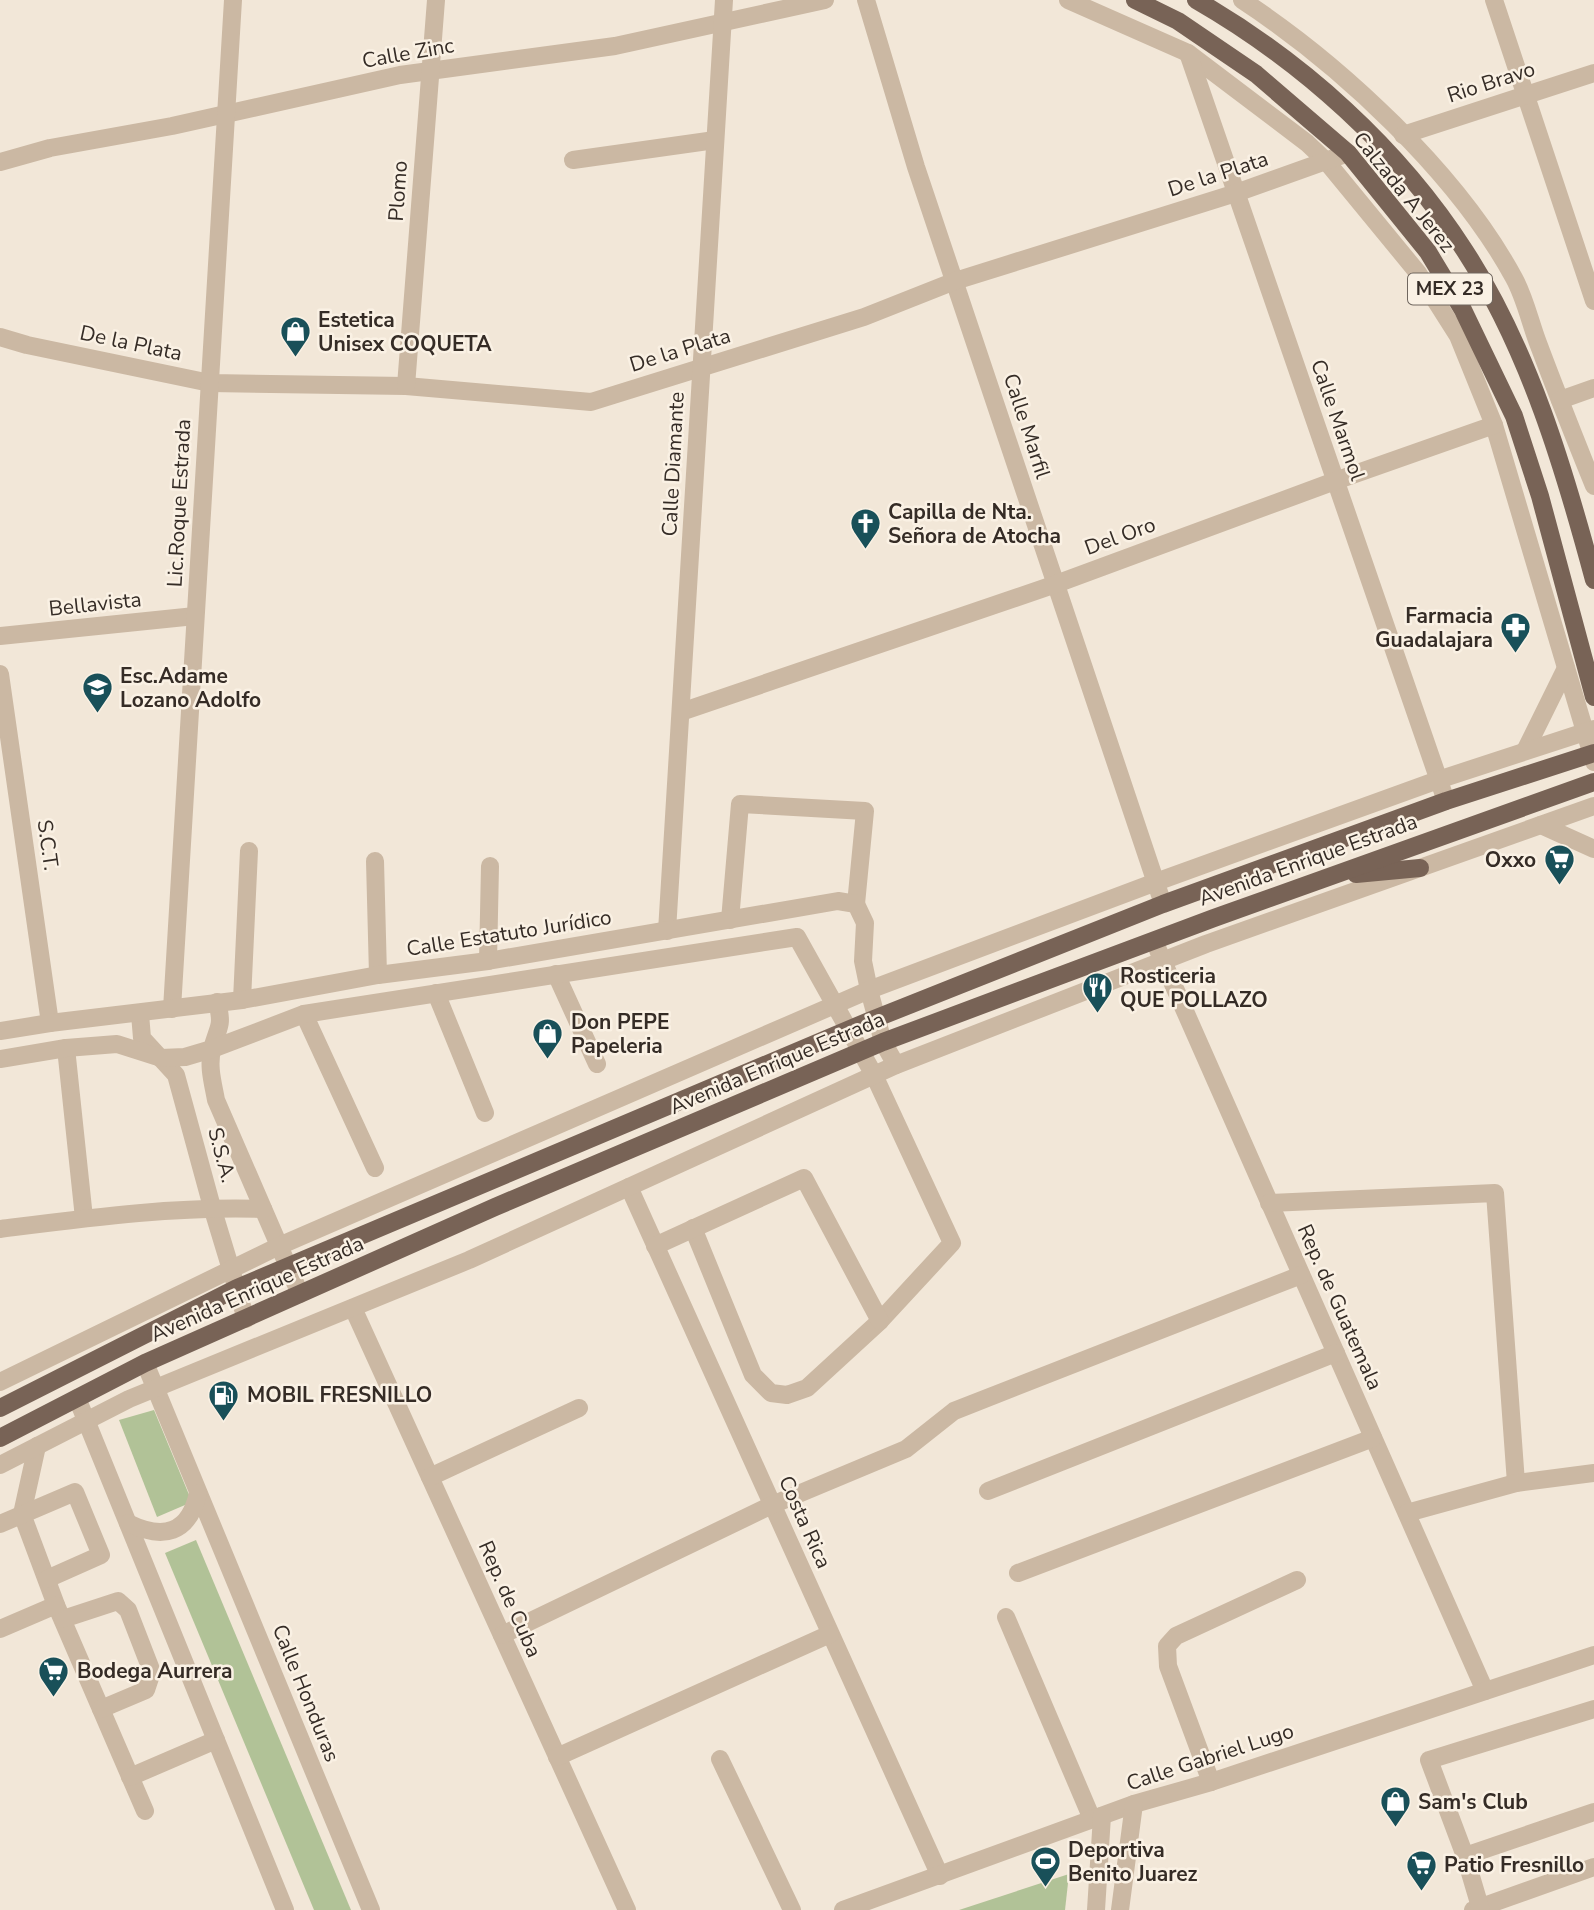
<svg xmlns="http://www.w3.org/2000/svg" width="1594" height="1910" font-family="'Nunito Sans',sans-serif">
  <rect width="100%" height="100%" fill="#f2e7d8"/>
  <g fill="#b1c297">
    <path d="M 154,1410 L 192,1502 L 157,1517 L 119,1420 Z"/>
    <path d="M 196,1540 L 351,1910 L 314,1910 L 165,1553 Z"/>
    <path d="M 1069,1874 L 1065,1910 L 959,1910 Z"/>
  </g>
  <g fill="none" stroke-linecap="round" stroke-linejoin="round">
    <g stroke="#cbb8a3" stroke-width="18">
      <path d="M 866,0 L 916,167 L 1163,904"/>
      <path d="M 1068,0 L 1188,53 L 1307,143 L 1326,161 L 1418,273 L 1458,336 L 1494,425 L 1594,762"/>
      <path d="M 1242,0 C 1341,65 1457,173 1514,278 C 1525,298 1530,322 1538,343 C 1556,391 1575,439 1594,486"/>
      <path d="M 1494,0 L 1594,301"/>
      <path d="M 1188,53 L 1446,801"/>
      <path d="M 1403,135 L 1594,73"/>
      <path d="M 573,160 L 715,140"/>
      <path d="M 0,162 L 50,148 L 172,126 L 400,75 L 615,46 L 825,0"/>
      <path d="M 0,337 L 27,345 L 210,383 L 406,386 L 591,402 L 864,317 L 955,281 L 1236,193 L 1348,153"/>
      <path d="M 406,386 L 436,0"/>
      <path d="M 1560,400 L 1594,388"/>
      <path d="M 0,636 L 195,616"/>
      <path d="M 0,674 L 50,1023"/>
      <path d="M 681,712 L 1056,584 L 1335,481 L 1494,425"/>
      <path d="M 1525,751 L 1566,668"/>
      <path d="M 1541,825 L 1594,849"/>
      <path d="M 375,861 L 378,975"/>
      <path d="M 730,920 L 740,804 L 865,811 L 856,904"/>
      <path d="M 667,931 L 724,0"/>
      <path d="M 1158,950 L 1485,1691"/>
      <path d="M 488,961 L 490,866"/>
      <path d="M 556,974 L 597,1064"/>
      <path d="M 436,993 L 485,1113"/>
      <path d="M 242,1000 L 249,851"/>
      <path d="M 217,1002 C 224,1029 217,1026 212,1050 C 208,1067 213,1083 216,1100 L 300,1294"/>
      <path d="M 172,1009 L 233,0"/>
      <path d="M 140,1014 L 142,1038 L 176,1075 L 212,1207 L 246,1319"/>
      <path d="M 304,1014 L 375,1168"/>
      <path d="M 0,1031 L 50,1023 L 242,1000 L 378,975 L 488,961 L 838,901 L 856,904 L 865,923 L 863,961 L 869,990 L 883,1042 L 896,1065"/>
      <path d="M 66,1048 L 84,1218"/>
      <path d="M 0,1059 L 66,1048 L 117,1044 L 161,1058 L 185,1057 L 212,1049 L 304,1014 L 797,937 L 874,1075 L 952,1243 L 880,1321 L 807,1388 L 787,1395 L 771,1393 L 753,1375 L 693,1228"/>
      <path d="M 629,1187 L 940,1876"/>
      <path d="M 1269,1203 L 1495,1193 L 1516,1483"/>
      <path d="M 0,1229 C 87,1218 175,1206 263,1209"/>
      <path d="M 655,1246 L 804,1178 L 880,1321"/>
      <path d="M 353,1308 L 627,1910"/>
      <path d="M 145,1363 L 371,1910"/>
      <path d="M 0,1382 L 279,1246 L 869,990 L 1156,882 L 1438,780 L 1594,729"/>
      <path d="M 77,1398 L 285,1910"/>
      <path d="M 37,1446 L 22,1514 L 56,1605 L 145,1811"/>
      <path d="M 0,1465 L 129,1399 L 469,1260 L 896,1065 L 1206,944 L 1594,806"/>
      <path d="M 430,1477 L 579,1408"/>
      <path d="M 988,1491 L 1336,1353"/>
      <path d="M 1407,1513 L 1516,1483 L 1594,1473"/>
      <path d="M 128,1523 C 163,1540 189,1534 198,1493"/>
      <path d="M 0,1524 L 75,1492 L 101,1555 L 47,1579"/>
      <path d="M 1018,1573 L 1373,1438"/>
      <path d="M 1006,1617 L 1092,1819"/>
      <path d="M 63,1619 L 118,1601 L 128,1610 L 152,1672 L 146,1690 L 101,1709"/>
      <path d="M 0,1629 L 56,1605"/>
      <path d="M 502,1635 L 772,1505 L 906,1449 L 954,1411 L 1301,1275"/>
      <path d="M 557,1757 L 830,1634"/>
      <path d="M 720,1759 L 792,1910"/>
      <path d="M 130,1777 L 216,1740"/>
      <path d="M 1211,1782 L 1168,1666 L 1167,1646 L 1176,1636 L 1297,1580"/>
      <path d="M 1465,1856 L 1594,1812"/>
      <path d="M 843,1910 L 1134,1804 L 1211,1782 L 1594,1655"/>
      <path d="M 1096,1910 L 1102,1816"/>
      <path d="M 1120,1910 L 1134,1804"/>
      <path d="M 1473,1910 L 1594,1867"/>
      <path d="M 1481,1910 L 1465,1856 L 1429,1760 L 1594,1709"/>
    </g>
    <g stroke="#786356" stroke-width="18">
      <path d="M 1135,0 L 1178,21 L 1256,74 L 1348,153 L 1428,252 L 1463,310 L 1514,416 L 1540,496 L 1594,697"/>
      <path d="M 1196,0 C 1302,61 1399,148 1465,251 C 1529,350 1564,468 1594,580"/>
      <path d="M 1356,874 L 1420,868"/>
      <path d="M 0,1408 L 237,1288 L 869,1021 L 1163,904 L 1446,801 L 1594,753"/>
      <path d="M 0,1438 L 145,1363 L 495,1207 L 883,1042 L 1214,918 L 1594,782"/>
    </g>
  </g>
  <defs>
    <symbol id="shop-pin" viewBox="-11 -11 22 30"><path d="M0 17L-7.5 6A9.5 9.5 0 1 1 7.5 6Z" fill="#195059" stroke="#faf1e4"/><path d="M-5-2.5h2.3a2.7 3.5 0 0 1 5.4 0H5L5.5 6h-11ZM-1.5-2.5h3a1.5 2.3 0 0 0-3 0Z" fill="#fff"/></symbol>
    <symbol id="church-pin" viewBox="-11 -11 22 30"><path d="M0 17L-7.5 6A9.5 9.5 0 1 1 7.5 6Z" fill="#195059" stroke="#faf1e4"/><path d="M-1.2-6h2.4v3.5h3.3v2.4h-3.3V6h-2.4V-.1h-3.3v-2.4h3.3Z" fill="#fff"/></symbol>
    <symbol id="pharmacy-pin" viewBox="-11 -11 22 30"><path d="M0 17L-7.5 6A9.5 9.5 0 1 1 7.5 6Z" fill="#195059" stroke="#faf1e4"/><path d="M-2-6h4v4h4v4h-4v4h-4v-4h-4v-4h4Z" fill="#fff"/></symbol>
    <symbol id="school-pin" viewBox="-11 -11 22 30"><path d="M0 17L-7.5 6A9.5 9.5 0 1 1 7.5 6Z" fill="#195059" stroke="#faf1e4"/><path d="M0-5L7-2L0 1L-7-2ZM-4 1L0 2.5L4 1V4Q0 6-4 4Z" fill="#fff"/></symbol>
    <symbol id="supermarket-pin" viewBox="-11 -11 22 30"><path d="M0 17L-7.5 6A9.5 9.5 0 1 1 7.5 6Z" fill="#195059" stroke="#faf1e4"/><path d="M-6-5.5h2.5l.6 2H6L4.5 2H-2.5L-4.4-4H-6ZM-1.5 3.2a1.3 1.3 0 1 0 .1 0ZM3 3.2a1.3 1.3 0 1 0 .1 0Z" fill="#fff"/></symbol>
    <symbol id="restaurant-pin" viewBox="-11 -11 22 30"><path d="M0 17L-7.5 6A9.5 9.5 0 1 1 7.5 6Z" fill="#195059" stroke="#faf1e4"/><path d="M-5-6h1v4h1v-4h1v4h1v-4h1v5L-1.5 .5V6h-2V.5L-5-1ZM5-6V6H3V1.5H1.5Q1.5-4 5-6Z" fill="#fff"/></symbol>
    <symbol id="fuel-pin" viewBox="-11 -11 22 30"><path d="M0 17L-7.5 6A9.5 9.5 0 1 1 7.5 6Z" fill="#195059" stroke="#faf1e4"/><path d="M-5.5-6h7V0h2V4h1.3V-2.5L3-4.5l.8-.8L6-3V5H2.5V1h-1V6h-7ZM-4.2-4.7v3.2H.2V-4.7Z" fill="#fff"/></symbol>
    <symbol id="stadium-pin" viewBox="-11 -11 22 30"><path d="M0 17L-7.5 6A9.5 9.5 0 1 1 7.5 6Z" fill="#195059" stroke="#faf1e4"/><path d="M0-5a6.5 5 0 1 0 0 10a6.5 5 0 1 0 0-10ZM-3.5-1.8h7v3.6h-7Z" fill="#fff"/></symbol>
  </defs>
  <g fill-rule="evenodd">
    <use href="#shop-pin" x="278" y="314" width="35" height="47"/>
    <use href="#church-pin" x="848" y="506" width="35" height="47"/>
    <use href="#pharmacy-pin" x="1498" y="610" width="35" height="47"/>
    <use href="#school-pin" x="80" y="670" width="35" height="47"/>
    <use href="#supermarket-pin" x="1542" y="842" width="35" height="47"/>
    <use href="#restaurant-pin" x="1080" y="970" width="35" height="47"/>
    <use href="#shop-pin" x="530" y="1016" width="35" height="47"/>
    <use href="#fuel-pin" x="206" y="1378" width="35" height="47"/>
    <use href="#supermarket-pin" x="36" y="1654" width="35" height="47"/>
    <use href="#shop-pin" x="1378" y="1784" width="35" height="47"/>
    <use href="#stadium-pin" x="1028" y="1844" width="35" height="47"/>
    <use href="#supermarket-pin" x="1404" y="1848" width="35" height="47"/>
  </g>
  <g text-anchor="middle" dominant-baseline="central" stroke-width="5" stroke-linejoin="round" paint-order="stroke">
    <rect fill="#faf1e4" stroke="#70675f" stroke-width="2" x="1408" y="273.5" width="84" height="31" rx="5"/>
    <g font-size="19" font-weight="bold" fill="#352c26">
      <text x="1450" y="289">MEX 23</text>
    </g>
    <g font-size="21" fill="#352c26" stroke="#faf1e4">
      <text transform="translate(408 53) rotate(-10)">Calle Zinc</text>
      <text transform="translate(1491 82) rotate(-18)">Rio Bravo</text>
      <text transform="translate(1218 174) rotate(-18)">De la Plata</text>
      <text transform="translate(398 191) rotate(-86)">Plomo</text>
      <text transform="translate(1404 192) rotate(51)">Calzada A Jerez</text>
      <text transform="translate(131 343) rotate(12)">De la Plata</text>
      <text transform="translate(680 350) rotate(-17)">De la Plata</text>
      <text transform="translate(1338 420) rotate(71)">Calle Marmol</text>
      <text transform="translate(1027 426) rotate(72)">Calle Marfil</text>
      <text transform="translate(673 464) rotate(-87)">Calle Diamante</text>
      <text transform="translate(179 503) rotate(-87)">Lic.Roque Estrada</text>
      <text transform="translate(1120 536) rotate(-20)">Del Oro</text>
      <text transform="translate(95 604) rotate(-6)">Bellavista</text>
      <text transform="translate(48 845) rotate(82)">S.C.T.</text>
      <text transform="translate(1308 860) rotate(-20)">Avenida Enrique Estrada</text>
      <text transform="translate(509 933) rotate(-9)">Calle Estatuto Jurídico</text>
      <text transform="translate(777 1063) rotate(-23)">Avenida Enrique Estrada</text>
      <text transform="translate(222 1155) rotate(75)">S.S.A.</text>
      <text transform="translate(257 1289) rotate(-24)">Avenida Enrique Estrada</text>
      <text transform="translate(1340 1307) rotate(66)">Rep. de Guatemala</text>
      <text transform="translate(805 1522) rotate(66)">Costa Rica</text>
      <text transform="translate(510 1599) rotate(66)">Rep. de Cuba</text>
      <text transform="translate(306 1693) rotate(68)">Calle Honduras</text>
      <text transform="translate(1210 1757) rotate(-18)">Calle Gabriel Lugo</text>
    </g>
    <g font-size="21" font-weight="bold" fill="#352c26" stroke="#faf1e4" text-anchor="start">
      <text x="318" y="320">Estetica<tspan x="318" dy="24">Unisex COQUETA</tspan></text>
      <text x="888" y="512">Capilla de Nta.<tspan x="888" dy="24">Señora de Atocha</tspan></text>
      <text x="1493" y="616" text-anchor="end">Farmacia<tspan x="1493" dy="24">Guadalajara</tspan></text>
      <text x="120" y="676">Esc.Adame<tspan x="120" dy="24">Lozano Adolfo</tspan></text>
      <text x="1536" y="860" text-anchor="end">Oxxo</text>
      <text x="1120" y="976">Rosticeria<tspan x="1120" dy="24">QUE POLLAZO</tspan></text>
      <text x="571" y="1022">Don PEPE<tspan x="571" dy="24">Papeleria</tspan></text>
      <text x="247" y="1395">MOBIL FRESNILLO</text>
      <text x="77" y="1671">Bodega Aurrera</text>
      <text x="1418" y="1802">Sam's Club</text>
      <text x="1068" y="1850">Deportiva<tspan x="1068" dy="24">Benito Juarez</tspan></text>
      <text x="1444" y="1865">Patio Fresnillo</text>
    </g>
  </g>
</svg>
